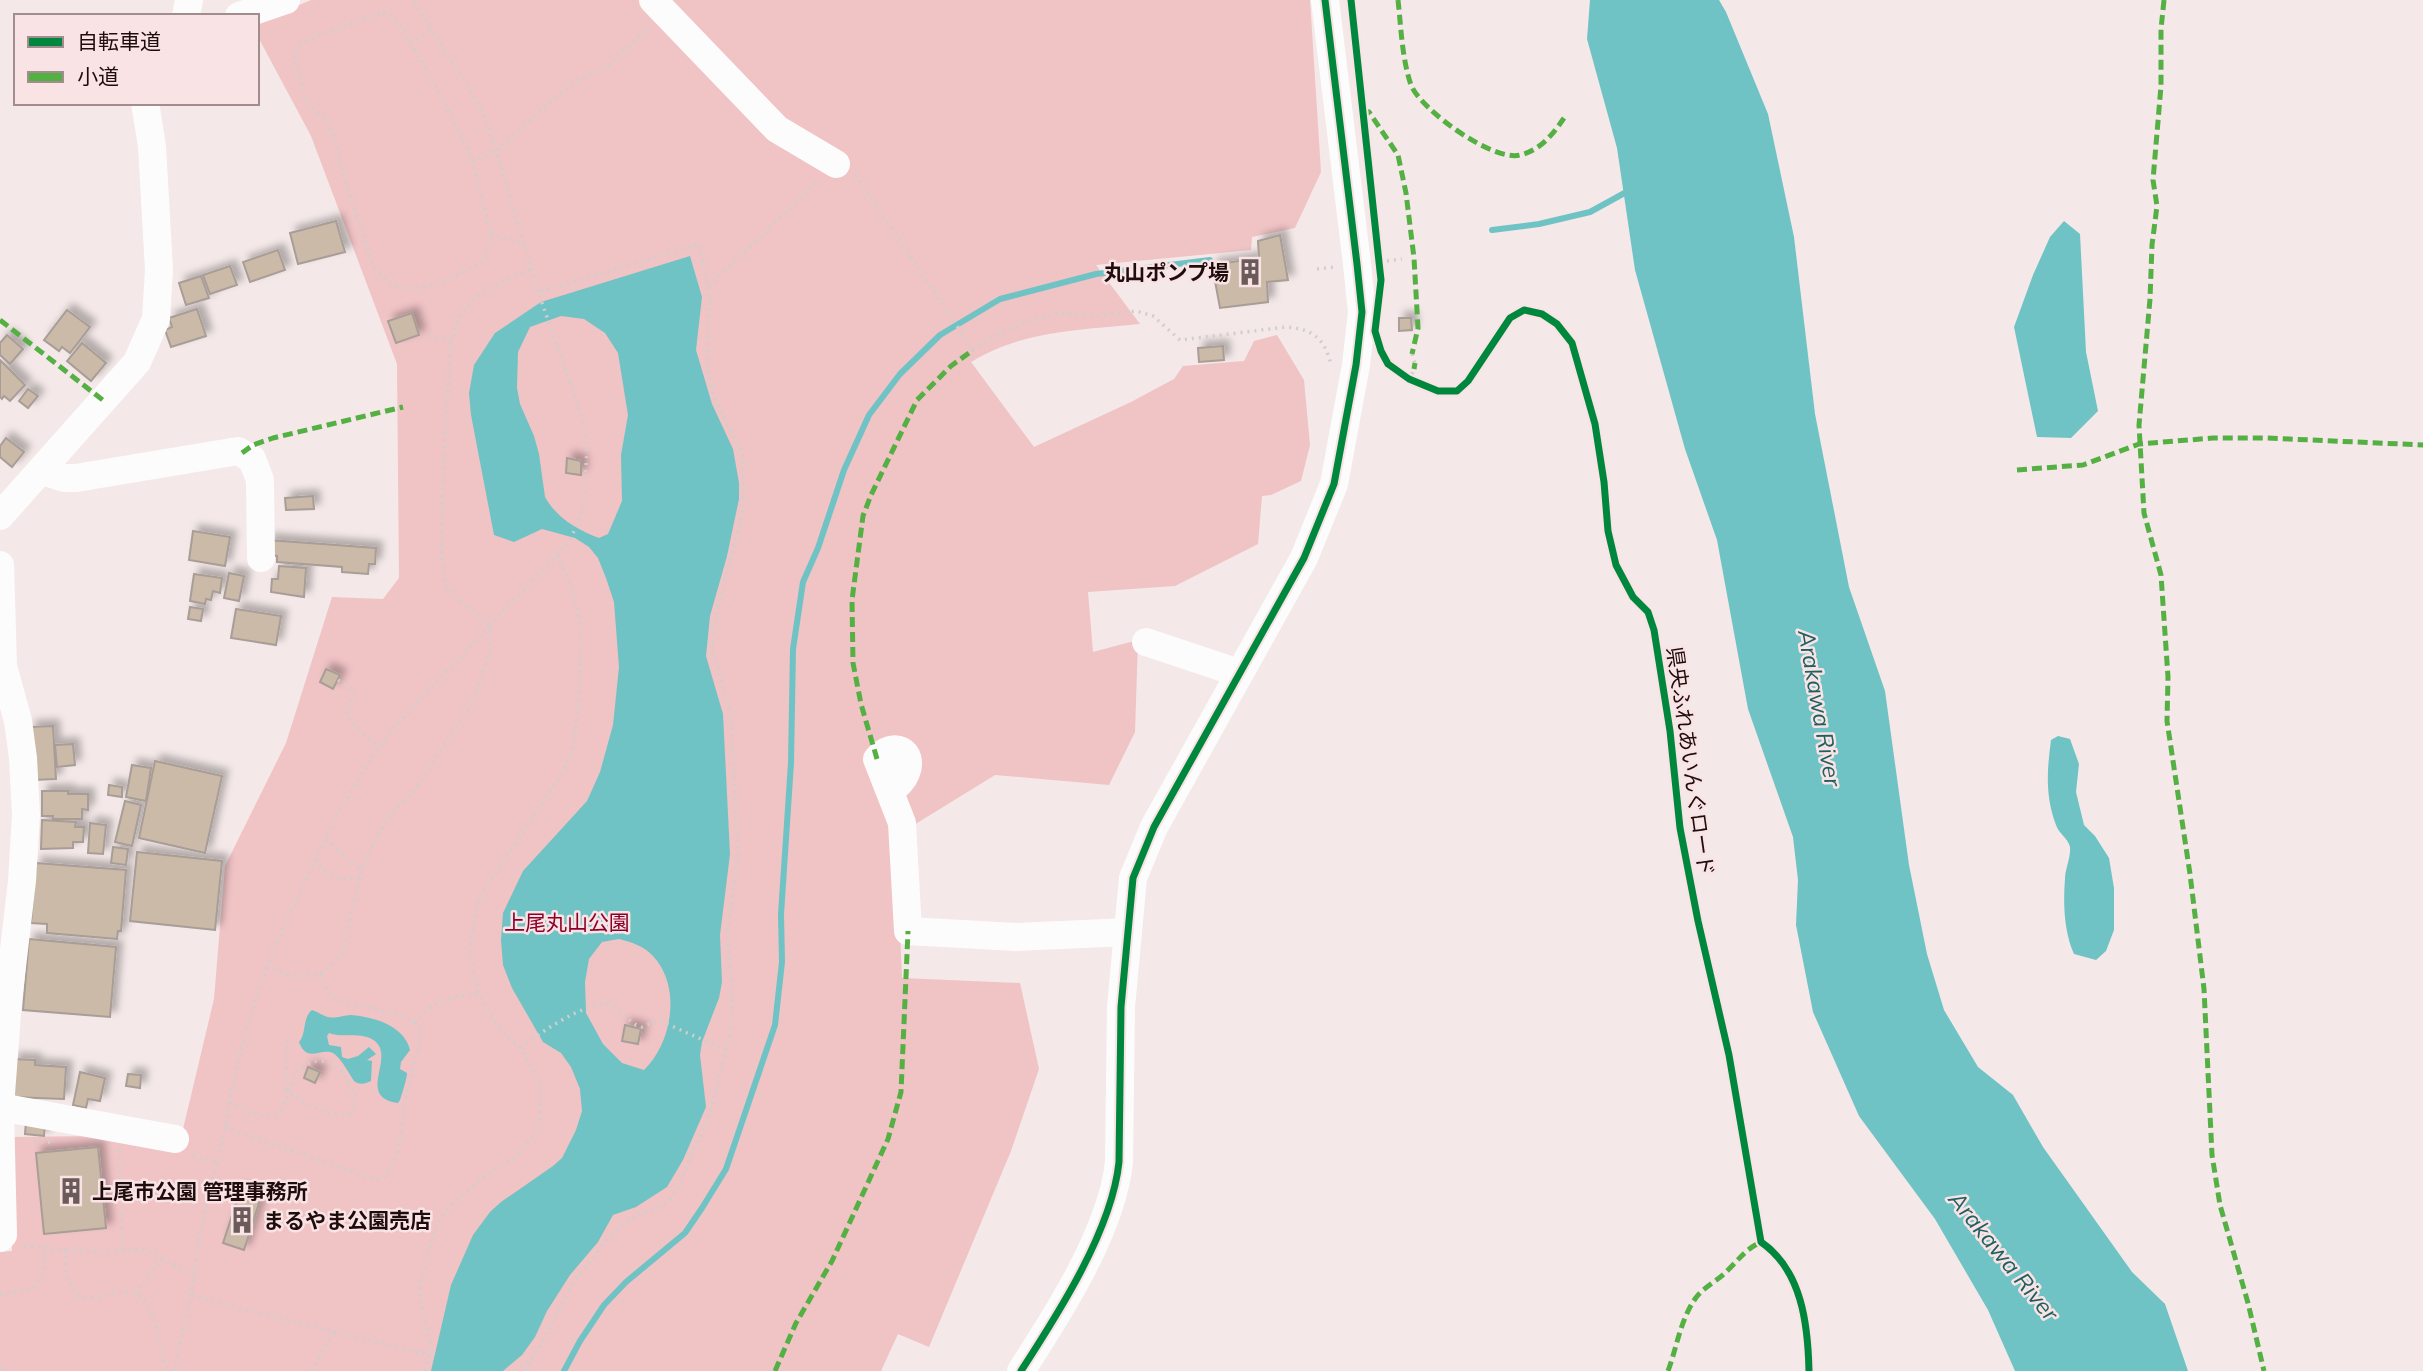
<svg xmlns="http://www.w3.org/2000/svg" width="2423" height="1371" font-family="Mulish,'Noto Sans JP',sans-serif">
  <defs>
    <filter id="shadow"><feDropShadow dx="6" dy="-6" stdDeviation="3.5" flood-color="#0004"/></filter>
  </defs>
  <rect width="100%" height="100%" fill="#f4e8e8"/>
  <path fill="#f0c3c5" d="M 311,0 L 1310,0 L 1321,172 L 1295,228 L 1252,237 L 1251,250 L 1096,265 L 1140,324 C 1081,330 1023,330 971,362 L 1034,447 L 1131,402 L 1174,379 L 1183,366 L 1244,361 L 1254,341 L 1277,335 L 1304,380 L 1310,445 L 1301,481 L 1271,495 L 1262,496 L 1258,544 L 1175,586 L 1088,592 L 1093,652 L 1138,640 L 1135,732 L 1109,785 L 995,775 L 896,836 L 902,978 L 1020,983 L 1039,1069 L 1011,1151 L 929,1347 L 898,1334 L 881,1371 L 0,1371 L 0,1252 L 12,1251 L 11,1137 L 99,1136 L 179,1146 L 214,999 L 225,866 L 286,743 L 332,597 L 383,599 L 399,578 L 397,364 L 311,136 L 257,35 L 257,23 Z"/>
  <g fill="#6fc3c4" fill-rule="evenodd">
    <path d="M 1590,0 L 1719,0 L 1726,12 L 1768,114 L 1794,237 L 1815,414 L 1849,587 L 1885,691 L 1909,865 L 1927,954 L 1944,1010 L 1978,1067 L 2013,1095 L 2043,1147 L 2132,1272 L 2165,1304 L 2188,1371 L 2015,1371 L 1988,1310 L 1935,1219 L 1859,1116 L 1813,1012 L 1796,925 L 1798,880 L 1793,837 L 1748,709 L 1717,540 L 1685,449 L 1635,270 L 1617,148 L 1587,39 Z"/>
    <path d="M 2064,221 L 2080,234 L 2086,352 L 2098,411 L 2071,438 L 2037,437 L 2014,327 L 2033,275 L 2050,237 Z"/>
    <path d="M 690,256 L 702,297 L 696,350 L 712,404 L 733,449 L 739,483 L 739,499 L 727,556 L 710,616 L 706,656 L 723,714 L 730,854 L 720,935 L 722,982 L 719,998 L 702,1042 L 700,1055 L 706,1107 L 683,1160 L 667,1187 L 636,1207 L 613,1215 L 598,1242 L 570,1275 L 547,1311 L 535,1337 L 522,1355 L 503,1371 L 431,1371 L 451,1285 L 473,1235 L 490,1212 L 501,1202 L 553,1166 L 562,1158 L 576,1130 L 582,1111 L 580,1089 L 571,1067 L 561,1053 L 543,1042 L 512,988 L 503,965 L 501,940 L 503,913 L 523,871 L 587,801 L 600,772 L 613,725 L 619,667 L 614,602 L 606,578 L 598,558 L 589,547 L 575,538 L 542,529 L 514,542 L 494,535 L 471,415 L 469,393 L 474,365 L 495,333 L 541,302 ZM 561,316 L 584,319 L 605,333 L 618,353 L 628,415 L 621,455 L 622,501 L 608,534 L 599,538 C 577,530 556,517 545,497 L 539,454 L 534,436 L 520,404 L 517,388 L 518,352 L 530,327 ZM 619,939 C 631,942 644,946 653,956 C 682,987 672,1043 644,1070 L 622,1063 L 603,1044 L 586,1013 L 585,982 L 589,959 L 602,942 Z"/>
    <path d="M 2058,736 L 2070,739 L 2079,764 L 2076,792 L 2084,825 L 2095,836 L 2109,858 L 2114,888 L 2114,930 L 2106,951 L 2096,960 L 2074,954 C 2064,932 2063,903 2065,879 C 2065,869 2071,858 2070,847 C 2068,838 2059,834 2056,825 C 2045,796 2047,770 2051,740 Z"/>
    <path d="M 312,1010 C 318,1012 323,1016 328,1017 C 337,1019 343,1015 351,1015 C 373,1017 404,1025 410,1050 L 401,1062 L 400,1069 L 407,1073 C 407,1079 402,1093 400,1100 L 398,1103 C 357,1097 393,1061 377,1043 C 364,1030 343,1039 329,1033 L 327,1036 L 329,1045 L 341,1047 L 342,1057 L 348,1059 L 358,1056 L 369,1047 L 376,1054 L 367,1060 L 372,1061 L 371,1081 C 365,1084 359,1085 354,1081 C 348,1072 341,1058 333,1053 C 321,1047 307,1064 299,1042 C 307,1033 302,1018 312,1010 Z"/>
  </g>
  <g fill="none" stroke-linecap="round" stroke-linejoin="round">
    <g stroke="#6fc3c4" stroke-width="6">
      <path d="M 1492,230 L 1539,224 L 1590,212 L 1630,190"/>
      <path d="M 564,1371 L 580,1341 L 604,1305 L 626,1282 L 685,1233 L 702,1208 L 726,1169 L 775,1025 L 782,962 L 781,914 L 791,763 L 793,649 L 803,582 L 818,548 L 844,470 L 869,415 L 900,374 L 940,335 L 1000,299 L 1096,274 L 1210,260"/>
    </g>
  </g>
  <g fill="#cbbaa7" stroke="#a89d97" stroke-width="2" filter="url(#shadow)">
    <path d="M 336,221 L 345,252 L 298,264 L 290,233 Z"/>
    <path d="M 1280,235 L 1288,280 L 1267,282 L 1268,302 L 1220,308 L 1212,265 L 1259,258 L 1258,241 Z"/>
    <path d="M 278,250 L 285,270 L 250,282 L 243,262 Z"/>
    <path d="M 230,266 L 237,285 L 210,294 L 203,275 Z"/>
    <path d="M 201,276 L 209,298 L 186,305 L 179,283 Z"/>
    <path d="M 197,309 L 206,336 L 171,347 L 165,330 L 172,327 L 169,318 Z"/>
    <path d="M 67,310 L 90,327 L 70,353 L 62,347 L 59,351 L 44,340 Z"/>
    <path d="M 412,313 L 419,335 L 396,343 L 388,321 Z"/>
    <path d="M 1399,318 L 1411,318 L 1412,330 L 1399,331 Z"/>
    <path d="M 7,335 L 23,349 L 10,364 L 0,355 L 0,343 Z"/>
    <path d="M 82,343 L 106,363 L 91,381 L 67,361 Z"/>
    <path d="M 1223,346 L 1224,360 L 1199,362 L 1198,348 Z"/>
    <path d="M 0,360 L 25,385 L 10,401 L 4,396 L 2,399 L 0,397 Z"/>
    <path d="M 28,389 L 38,396 L 28,408 L 19,401 Z"/>
    <path d="M 6,438 L 24,452 L 12,467 L 0,457 L 0,446 Z"/>
    <path d="M 567,458 L 581,461 L 581,475 L 566,473 Z"/>
    <path d="M 313,496 L 314,509 L 286,510 L 285,498 Z"/>
    <path d="M 193,531 L 230,537 L 225,566 L 189,560 Z"/>
    <path d="M 268,540 L 376,548 L 375,564 L 369,564 L 368,574 L 342,572 L 342,567 L 277,562 L 277,556 L 267,555 Z"/>
    <path d="M 279,566 L 306,568 L 304,597 L 271,592 L 272,579 L 278,579 Z"/>
    <path d="M 229,573 L 244,576 L 239,601 L 224,598 Z"/>
    <path d="M 194,574 L 222,578 L 220,593 L 213,591 L 211,600 L 206,599 L 205,604 L 190,601 Z"/>
    <path d="M 190,607 L 203,609 L 201,621 L 188,619 Z"/>
    <path d="M 236,609 L 281,616 L 276,645 L 231,638 Z"/>
    <path d="M 326,669 L 340,675 L 333,689 L 320,682 Z"/>
    <path d="M 53,726 L 56,779 L 33,780 L 30,727 Z"/>
    <path d="M 73,744 L 75,765 L 57,767 L 55,745 Z"/>
    <path d="M 155,761 L 222,776 L 205,853 L 139,838 Z"/>
    <path d="M 132,765 L 151,768 L 146,801 L 126,797 Z"/>
    <path d="M 109,785 L 122,787 L 122,797 L 108,795 Z"/>
    <path d="M 42,791 L 68,791 L 68,794 L 88,794 L 88,810 L 82,809 L 82,819 L 53,819 L 53,816 L 42,816 Z"/>
    <path d="M 125,801 L 141,805 L 132,846 L 115,842 Z"/>
    <path d="M 42,820 L 76,822 L 75,827 L 84,827 L 83,842 L 73,842 L 73,848 L 41,849 Z"/>
    <path d="M 90,823 L 106,825 L 103,854 L 88,853 Z"/>
    <path d="M 113,847 L 128,849 L 126,865 L 111,863 Z"/>
    <path d="M 137,852 L 222,861 L 215,930 L 130,921 Z"/>
    <path d="M 36,863 L 126,870 L 121,931 L 118,931 L 117,939 L 47,933 L 47,924 L 31,923 Z"/>
    <path d="M 29,939 L 116,947 L 110,1017 L 23,1010 Z"/>
    <path d="M 625,1025 L 641,1029 L 638,1044 L 622,1041 Z"/>
    <path d="M 13,1059 L 35,1060 L 35,1065 L 66,1067 L 64,1099 L 11,1097 Z"/>
    <path d="M 308,1067 L 320,1072 L 315,1083 L 304,1078 Z"/>
    <path d="M 80,1072 L 105,1078 L 100,1101 L 88,1099 L 86,1108 L 73,1105 Z"/>
    <path d="M 128,1074 L 141,1075 L 140,1088 L 126,1086 Z"/>
    <path d="M 26,1121 L 45,1123 L 44,1136 L 25,1134 Z"/>
    <path d="M 98,1147 L 106,1228 L 44,1234 L 36,1153 Z"/>
    <path d="M 240,1191 L 261,1197 L 244,1250 L 223,1243 Z"/>
  </g>
  <g fill="none" stroke-linecap="round" stroke-linejoin="round">
    <g stroke="#d1cece" stroke-width="3.5" stroke-dasharray="2 5" stroke-linecap="butt">
      <path d="M 383,13 L 394,18 L 402,28 L 441,96 L 462,138 L 472,161 L 491,233 L 490,245 L 483,262 C 445,279 400,311 372,263 L 347,186 L 335,139 L 326,118 L 308,106 L 294,60 L 297,48 L 307,40 L 365,18 Z"/>
      <path d="M 410,43 L 432,30"/>
      <path d="M 472,161 L 496,151 L 570,84 L 607,67 L 650,27"/>
      <path d="M 856,175 L 973,350 L 1004,331 L 1031,321 L 1059,313 L 1097,316 L 1136,311 L 1153,316 L 1180,340 L 1286,327 C 1313,329 1324,338 1331,364"/>
      <path d="M 491,233 L 523,244"/>
      <path d="M 1387,261 L 1402,259"/>
      <path d="M 1317,269 L 1336,267"/>
      <path d="M 709,286 L 818,181"/>
      <path d="M 429,335 L 452,341"/>
      <path d="M 1412,354 L 1415,363"/>
      <path d="M 1412,374 L 1414,369"/>
      <path d="M 338,680 L 354,691 L 346,717 L 378,747"/>
      <path d="M 326,839 L 360,871"/>
      <path d="M 315,860 C 328,875 338,882 358,877"/>
      <path d="M 267,967 L 297,977 L 320,974 L 341,957 L 363,864 L 387,818 L 415,789 L 475,698 L 490,649 L 490,625 L 457,598 L 446,586 L 444,573 L 441,552 L 444,453 L 451,343 L 458,320 L 466,307 L 477,296 L 509,278 L 531,270"/>
      <path d="M 414,1022 C 441,996 444,1000 479,993"/>
      <path d="M 521,1048 C 540,1032 583,1004 608,1003 L 636,1025 L 642,1027 L 658,1020 L 726,1050"/>
      <path d="M 229,1102 C 241,1107 261,1120 275,1115 C 293,1107 284,1062 320,1061 C 338,1061 349,1082 356,1097 L 352,1113 C 333,1122 302,1101 287,1090 L 286,1072 L 288,1037"/>
      <path d="M 225,1127 L 376,1180 L 385,1176 L 395,1159 L 400,1142 L 406,1097 L 420,1042 L 419,1028 L 414,1022 L 398,1014 L 337,1000 C 327,994 324,984 320,974"/>
      <path d="M 34,1142 L 54,1142"/>
      <path d="M 119,1150 L 123,1250"/>
      <path d="M 193,1155 L 218,1163"/>
      <path d="M 24,1246 L 82,1251 L 108,1252 L 132,1249 L 148,1251 L 194,1276"/>
      <path d="M 65,1249 L 67,1275 L 78,1296 C 99,1302 109,1291 127,1292 C 158,1293 157,1350 168,1371"/>
      <path d="M 0,1294 L 33,1289 C 44,1274 45,1264 44,1247"/>
      <path d="M 138,1294 L 142,1283 L 162,1258"/>
      <path d="M 192,1295 C 271,1318 351,1335 430,1355"/>
      <path d="M 0,1368 L 4,1371"/>
      <path d="M 174,1371 L 189,1305 L 201,1227 L 221,1148 L 237,1065 L 259,987 L 283,928 L 338,813 L 378,747 L 414,706 L 564,547 L 570,540 L 578,522 L 584,502 L 587,449 L 582,418 L 540,297 L 488,124 L 473,94 L 413,0"/>
      <path d="M 312,1371 L 334,1330"/>
      <path d="M 426,1371 L 431,1346 L 420,1298 L 420,1285 L 434,1233 L 445,1212 L 460,1196 L 498,1167 L 514,1159 L 539,1128 L 541,1087 L 521,1048 L 507,1036 L 494,1020 L 480,996 L 473,973 L 470,947 L 478,900 L 562,774 L 574,744 L 580,686 L 581,627 L 572,589 L 557,553"/>
      <path d="M 515,1371 L 535,1356 L 573,1283 L 614,1231 L 632,1218 L 664,1204 L 673,1197 L 710,1114 L 731,1031 L 732,985 L 727,940 L 738,853 L 731,715 L 718,667 L 711,650 L 717,609 L 742,516 L 744,470 L 742,452 L 716,402 L 709,378 L 707,351 L 710,298 L 699,244 L 539,292"/>
      <path d="M 526,1371 L 532,1360"/>
    </g>
    <g stroke="#fdfcfc" stroke-width="28">
      <path d="M 653,0 L 777,129 L 836,164"/>
      <path d="M 186,16 L 189,0"/>
      <path d="M 239,16 L 286,0"/>
      <path d="M 42,471 L 64,478 L 76,478 L 238,451 L 252,459 L 260,480 L 261,558"/>
      <path d="M 0,516 L 137,362 L 156,319 L 159,270 L 152,146 L 145,103"/>
      <path d="M 0,565 L 3,666 L 18,721 L 23,758 L 26,815 L 22,881 L 8,1001 L 0,1107 L 3,1235 L 0,1238"/>
      <path d="M 1146,642 L 1239,673"/>
      <path d="M 890,791 C 896,786 903,781 906,773 C 915,751 893,740 877,759 L 902,823 L 908,931 L 1016,937 L 1127,932"/>
      <path d="M 0,1107 L 175,1139"/>
      <path d="M 1021,1371 C 1058,1314 1112,1230 1119,1162 L 1121,1007 L 1133,878 L 1154,827 L 1304,558 L 1334,484 L 1356,365 L 1362,312 L 1357,264 L 1325,0"/>
    </g>
    <g stroke="#55b044" stroke-width="5" stroke-dasharray="10 5" stroke-linecap="butt">
      <path d="M 1398,0 C 1401,27 1402,59 1411,85 C 1421,110 1493,162 1520,155 C 1541,150 1553,134 1564,118"/>
      <path d="M 2164,0 L 2161,29 L 2161,86 L 2153,180 L 2157,206 L 2152,245 L 2150,299 L 2139,425 L 2144,513 L 2161,575 L 2168,677 L 2167,721 L 2190,874 L 2204,989 L 2212,1155 L 2220,1205 L 2248,1303 L 2264,1371"/>
      <path d="M 1362,110 L 1369,112 L 1398,155 L 1406,193 L 1414,258 L 1418,328 L 1412,354"/>
      <path d="M 0,320 L 104,401"/>
      <path d="M 1414,369 L 1415,363"/>
      <path d="M 242,453 L 253,445 L 273,438 L 403,407"/>
      <path d="M 2017,470 L 2083,465 L 2139,444 L 2213,438 L 2267,438 L 2423,445"/>
      <path d="M 877,759 L 861,704 L 853,663 L 852,600 L 863,516 L 871,495 L 917,400 L 951,366 L 973,350"/>
      <path d="M 775,1371 L 796,1323 L 832,1261 L 888,1139 L 901,1092 L 908,931"/>
      <path d="M 1668,1371 C 1677,1347 1680,1321 1695,1299 C 1703,1287 1718,1281 1728,1270 C 1739,1259 1746,1249 1761,1242"/>
    </g>
    <defs>
      <g id="cycleway">
        <path d="M 1351,0 L 1379,262 L 1381,280 L 1375,331 L 1381,351 L 1388,364 L 1409,379 L 1438,391 L 1457,391 L 1468,381 L 1510,318 L 1524,310 L 1542,314 L 1557,324 L 1572,343 L 1595,424 L 1604,482 L 1608,531 L 1616,565 L 1633,597 L 1648,612 L 1654,630 L 1670,731 L 1680,828 L 1698,921 L 1729,1055 L 1761,1242 C 1802,1270 1808,1325 1809,1371"/>
        <path d="M 1021,1371 C 1058,1314 1112,1230 1119,1162 L 1121,1007 L 1133,878 L 1154,827 L 1304,558 L 1334,484 L 1356,365 L 1362,312 L 1357,264 L 1325,0"/>
      </g>
    </defs>
    <use href="#cycleway" stroke="#f9e3e4" stroke-width="11"/>
    <use href="#cycleway" stroke="#00873e" stroke-width="7"/>
  </g>
  <defs>
    <symbol id="building-bare" viewBox="-9 -9 18 18"><path d="M-4-6H4V6H1V3H-1V6H-4ZM-2.5-4.3h1.7v1.8h-1.7ZM.8-4.3h1.7v1.8H.8ZM-2.5-1h1.7V.8h-1.7ZM.8-1h1.7V.8H.8Z" fill="#6a5a5a" stroke="#f9e3e4" stroke-width="2.5" paint-order="stroke"/></symbol>
  </defs>
  <g fill-rule="evenodd">
    <use href="#building-bare" x="1231" y="253" width="38" height="38"/>
    <use href="#building-bare" x="52" y="1172" width="38" height="38"/>
    <use href="#building-bare" x="223" y="1201" width="38" height="38"/>
  </g>
  <g text-anchor="middle" dominant-baseline="central" stroke-width="5" stroke-linejoin="round" paint-order="stroke">
    <g font-size="21" font-weight="bold" fill="#1f0d0e" stroke="#f9e3e4" text-anchor="start">
      <text x="1229" y="272" text-anchor="end">丸山ポンプ場</text>
      <text x="92" y="1191">上尾市公園 管理事務所</text>
      <text x="263" y="1220">まるやま公園売店</text>
    </g>
    <g font-size="21" fill="#1f0d0e" stroke="#f9e3e4">
      <text transform="translate(1691 761) rotate(82)">県央ふれあいんぐロード</text>
    </g>
    <g font-size="21" fill="#8b0028" stroke="#f9e3e4">
      <text x="567" y="922">上尾丸山公園</text>
    </g>
    <g font-size="23" font-style="italic" fill="#1e6061" stroke="#f9e3e4">
      <text transform="translate(1820 708) rotate(80)">Arakawa River</text>
      <text transform="translate(2004 1256) rotate(51)">Arakawa River</text>
    </g>
  </g>
  <rect x="14" y="14" width="245" height="91" fill="#f9e3e4" stroke="#a28d8e" stroke-width="2"/>
  <rect x="28" y="37" width="35" height="10" fill="#00873e" stroke="#a28d8e" stroke-width="2"/>
  <text x="77" y="49" font-size="21" fill="#1f0d0e">自転車道</text>
  <rect x="28" y="72" width="35" height="10" fill="#55b044" stroke="#a28d8e" stroke-width="2"/>
  <text x="77" y="84" font-size="21" fill="#1f0d0e">小道</text>
</svg>
